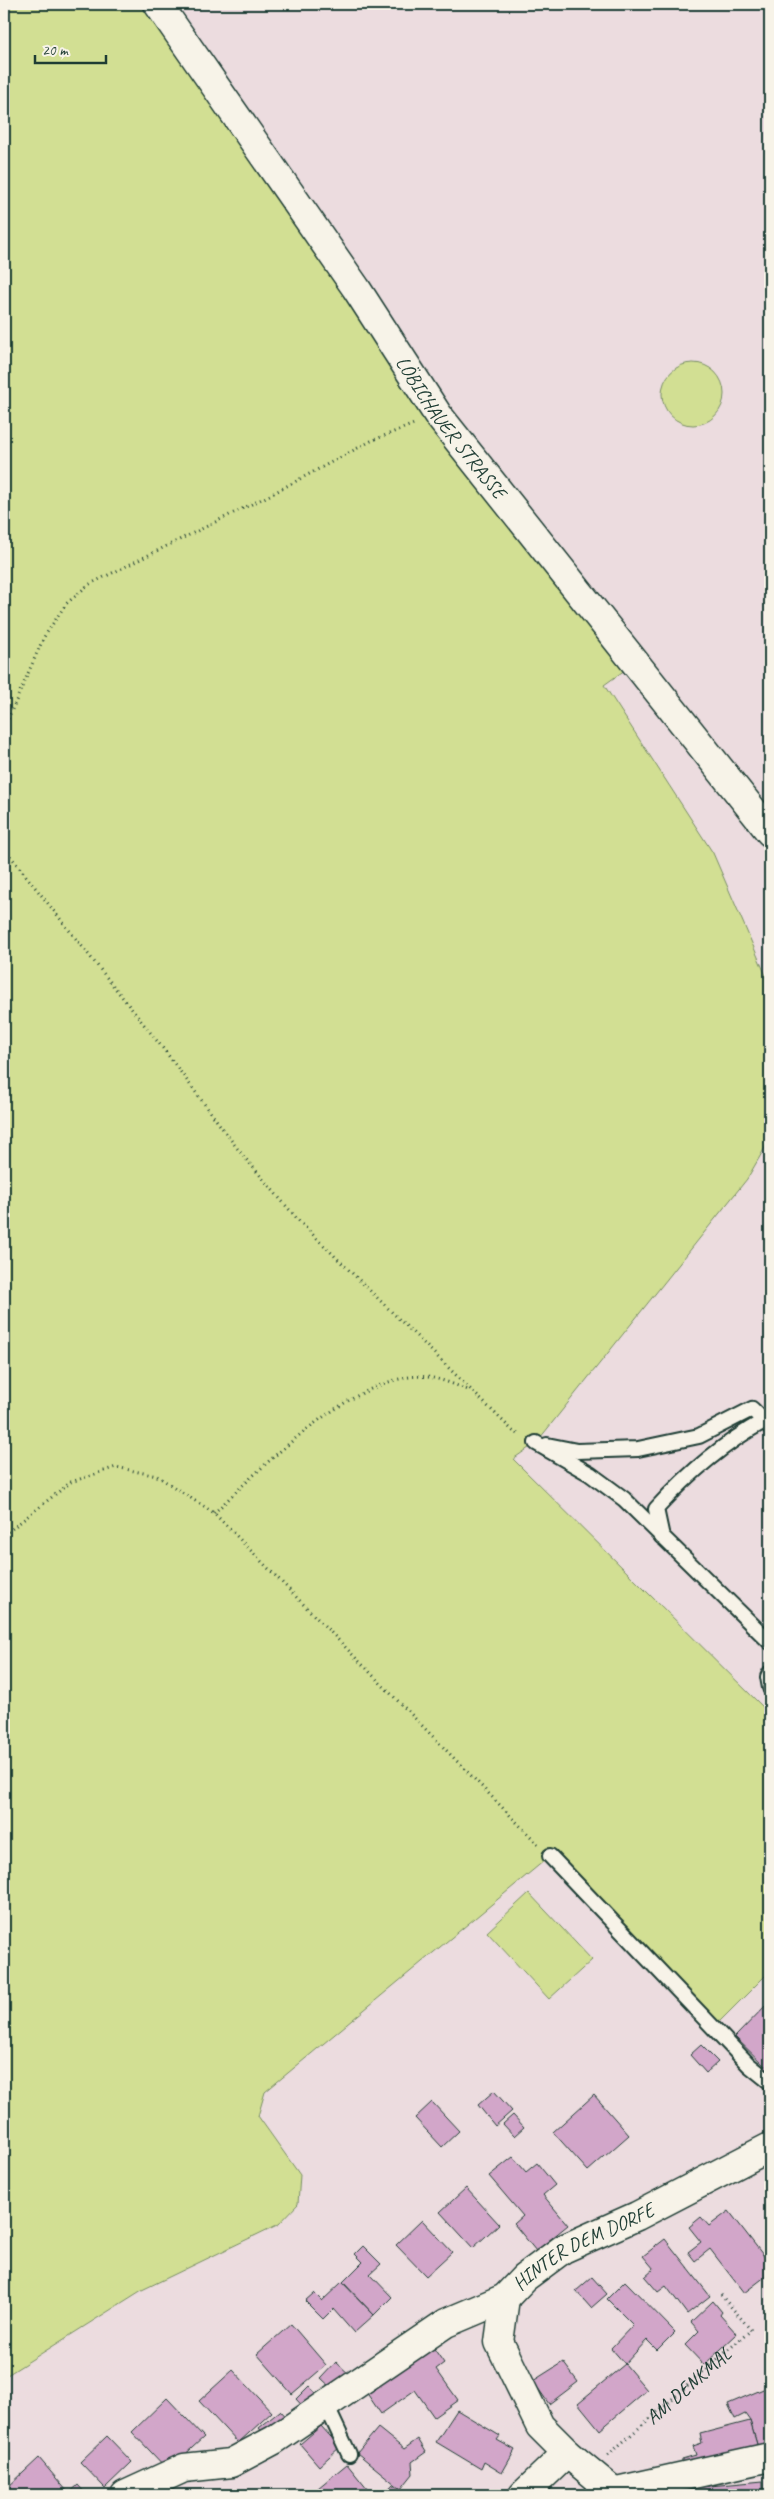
<svg xmlns="http://www.w3.org/2000/svg" width="774" height="2499" font-family="Caveat,sans-serif">
  <rect width="100%" height="100%" fill="#ecdcdf"/>
  <filter id="ink" filterUnits="userSpaceOnUse"><feTurbulence type="fractalNoise" baseFrequency=".02" numOctaves="2"/><feDisplacementMap in="SourceGraphic" scale="10" xChannelSelector="R" yChannelSelector="G"/><feConvolveMatrix kernelMatrix="1 2 1 2 8 2 1 2 1" color-interpolation-filters="sRGB"/></filter>
  <g filter="url(#ink)">
    <g fill="#d2df93" stroke="#788e64">
      <path d="M 4,4 L 158,4 L 356,288 L 636,662 L 604,685 L 713,853 L 770,985 L 770,1139 L 747,1179 L 536,1443 L 513,1459 L 770,1714 L 770,1971 L 713,2028 L 550,1856 L 265,2092 L 258,2116 L 300,2175 L 298,2204 L 279,2224 L 142,2290 L 4,2377 Z"/>
      <circle cx="693" cy="394" r="31"/>
      <path d="M 529,1893 L 592,1960 L 549,1999 L 487,1932 Z"/>
    </g>
    <g fill="#d2a6c9" stroke="#1f3d34">
      <path d="M 770,2001 L 770,2067 L 768,2069 L 735,2037 Z"/>
      <path d="M 701,2045 L 718,2062 L 706,2073 L 690,2055 Z"/>
      <path d="M 494,2091 L 512,2111 L 495,2126 L 478,2105 Z"/>
      <path d="M 594,2095 L 629,2135 L 588,2171 L 553,2132 Z"/>
      <path d="M 432,2102 L 459,2131 L 442,2147 L 415,2118 Z"/>
      <path d="M 513,2115 L 524,2127 L 514,2136 L 503,2124 Z"/>
      <path d="M 513,2157 L 526,2172 L 537,2163 L 555,2185 L 543,2195 L 568,2225 L 536,2251 L 514,2224 L 523,2216 L 489,2176 Z"/>
      <path d="M 466,2188 L 499,2224 L 473,2248 L 440,2212 Z"/>
      <path d="M 729,2211 L 770,2264 L 770,2273 L 744,2293 L 710,2249 L 695,2261 L 688,2252 L 701,2242 L 689,2227 L 701,2217 L 709,2226 Z"/>
      <path d="M 422,2220 L 452,2252 L 426,2276 L 396,2245 Z"/>
      <path d="M 665,2239 L 710,2296 L 687,2314 L 666,2286 L 658,2292 L 645,2277 L 654,2269 L 643,2256 Z"/>
      <path d="M 363,2246 L 381,2264 L 370,2274 L 392,2297 L 374,2315 L 343,2282 L 363,2262 L 355,2254 Z"/>
      <path d="M 592,2277 L 607,2294 L 591,2308 L 576,2291 Z"/>
      <path d="M 625,2281 L 675,2332 L 657,2350 L 647,2340 L 625,2364 L 611,2348 L 633,2325 L 607,2299 Z"/>
      <path d="M 342,2282 L 374,2315 L 354,2333 L 333,2309 L 323,2319 L 305,2301 L 314,2293 L 322,2301 Z"/>
      <path d="M 713,2301 L 722,2312 L 720,2315 L 737,2334 L 704,2365 L 685,2345 L 699,2331 L 691,2322 Z"/>
      <path d="M 291,2324 L 326,2365 L 292,2394 L 257,2354 Z"/>
      <path d="M 430,2343 L 444,2363 L 436,2369 L 458,2400 L 434,2417 L 415,2390 L 381,2414 L 364,2389 Z"/>
      <path d="M 336,2362 L 351,2376 L 336,2392 L 321,2378 Z"/>
      <path d="M 563,2362 L 578,2382 L 549,2404 L 533,2381 Z"/>
      <path d="M 625,2364 L 647,2390 L 600,2430 L 578,2403 Z"/>
      <path d="M 233,2370 L 272,2412 L 238,2443 L 199,2401 Z"/>
      <path d="M 309,2386 L 321,2399 L 308,2412 L 296,2399 Z"/>
      <path d="M 768,2387 L 770,2391 L 770,2447 L 759,2451 L 750,2421 L 745,2414 L 735,2419 L 728,2404 Z"/>
      <path d="M 167,2398 L 204,2437 L 168,2470 L 132,2432 Z"/>
      <path d="M 457,2410 L 500,2436 L 497,2440 L 515,2450 L 502,2473 L 484,2462 L 481,2469 L 436,2442 Z"/>
      <path d="M 280,2411 L 290,2422 L 269,2440 L 259,2428 Z"/>
      <path d="M 750,2421 L 759,2451 L 681,2472 L 682,2459 L 696,2455 L 693,2446 L 702,2443 L 700,2434 Z"/>
      <path d="M 321,2426 L 340,2447 L 319,2466 L 300,2444 Z"/>
      <path d="M 378,2428 L 404,2449 L 418,2439 L 426,2452 L 412,2462 L 413,2474 L 401,2489 L 357,2453 Z"/>
      <path d="M 107,2436 L 132,2462 L 105,2488 L 80,2462 Z"/>
      <path d="M 39,2458 L 67,2491 L 62,2495 L 15,2495 L 8,2487 Z"/>
      <path d="M 347,2464 L 372,2495 L 323,2495 L 318,2488 Z"/>
      <path d="M 763,2481 L 763,2495 L 690,2495 L 689,2488 Z"/>
      <path d="M 393,2484 L 407,2495 L 383,2495 Z"/>
      <path d="M 78,2485 L 87,2495 L 67,2495 Z"/>
      <path d="M 689,2488 L 690,2495 L 653,2495 Z"/>
    </g>
    <g fill="none" stroke-linecap="round" stroke-linejoin="round">
      <defs>
        <g id="service">
          <path d="M 536,1443 L 590,1474 L 624,1499 L 770,1642"/>
          <path d="M 547,1445 L 577,1451 L 638,1449 L 699,1436 L 752,1409 L 770,1427"/>
          <path d="M 662,1537 L 656,1509 C 687,1475 724,1443 764,1421"/>
          <path d="M 770,1673 L 768,1677 L 770,1688"/>
          <path d="M 550,1856 L 749,2065 L 770,2082"/>
          <path d="M 326,2405 L 349,2454"/>
        </g>
        <g id="minor">
          <path id="s2" d="M 158,4 L 356,288 L 438,415 L 770,832"/>
          <path d="M 505,2298 L 499,2342 L 540,2426 L 567,2453 L 618,2495"/>
          <path id="s3" d="M 125,2495 L 184,2468 L 231,2463 L 274,2440 L 446,2323 L 505,2298 L 524,2278 L 563,2249 L 637,2216 L 770,2147"/>
          <path d="M 523,2495 L 567,2453"/>
          <path d="M 599,2495 L 770,2457"/>
        </g>
      </defs>
      <use href="#service" stroke="#1f3d34" stroke-width="18"/>
      <use href="#minor" stroke="#1f3d34" stroke-width="31"/>
      <g stroke="#1f3d34" stroke-width="3" stroke-dasharray="1 4" stroke-linecap="butt">
        <path d="M 4,728 L 44,637 L 66,604 L 88,585 L 270,495 L 371,441 L 414,424"/>
        <path d="M 4,848 L 165,1051 L 240,1152 L 299,1221 L 513,1431 L 520,1435"/>
        <path d="M 214,1513 C 263,1466 340,1388 409,1377 C 430,1374 448,1382 468,1390"/>
        <path d="M 4,1535 L 71,1482 L 116,1467 L 157,1476 L 214,1513 L 538,1844"/>
        <path id="s1" d="M 608,2455 L 751,2330 L 720,2294"/>
      </g>
      <use href="#service" stroke="#f7f3e8" stroke-width="14"/>
      <use href="#minor" stroke="#f7f3e8" stroke-width="28"/>
    </g>
  </g>
  <g text-anchor="middle" dominant-baseline="central" stroke-width="4" stroke-linejoin="round" paint-order="stroke">
    <g font-size="20" fill="#1f3d34" stroke="#f7f3e8">
      <text stroke="none"><textPath href="#s2" startOffset="515">LÖBICHAUER STRASSE</textPath></text>
      <text stroke="none"><textPath href="#s3" startOffset="528">HINTER DEM DORFE</textPath></text>
      <text stroke="none"><textPath href="#s1" startOffset="106">AM DENKMAL</textPath></text>
    </g>
  </g>
  <rect width="774" height="2499" fill="none" stroke="#f7f3e8" stroke-width="20"/>
  <rect x="10" y="10" width="754" height="2479" fill="none" stroke="#1f3d34" stroke-width="2" filter="url(#ink)"/>
  <path d="M35 55v8h71v-8" fill="none" stroke="#1f3d34" stroke-width="2.5"/>
  <text x="42" y="55" font-size="15" fill="#1f3d34" stroke="#f7f3e8" stroke-width="4" paint-order="stroke">20 m</text>
</svg>
